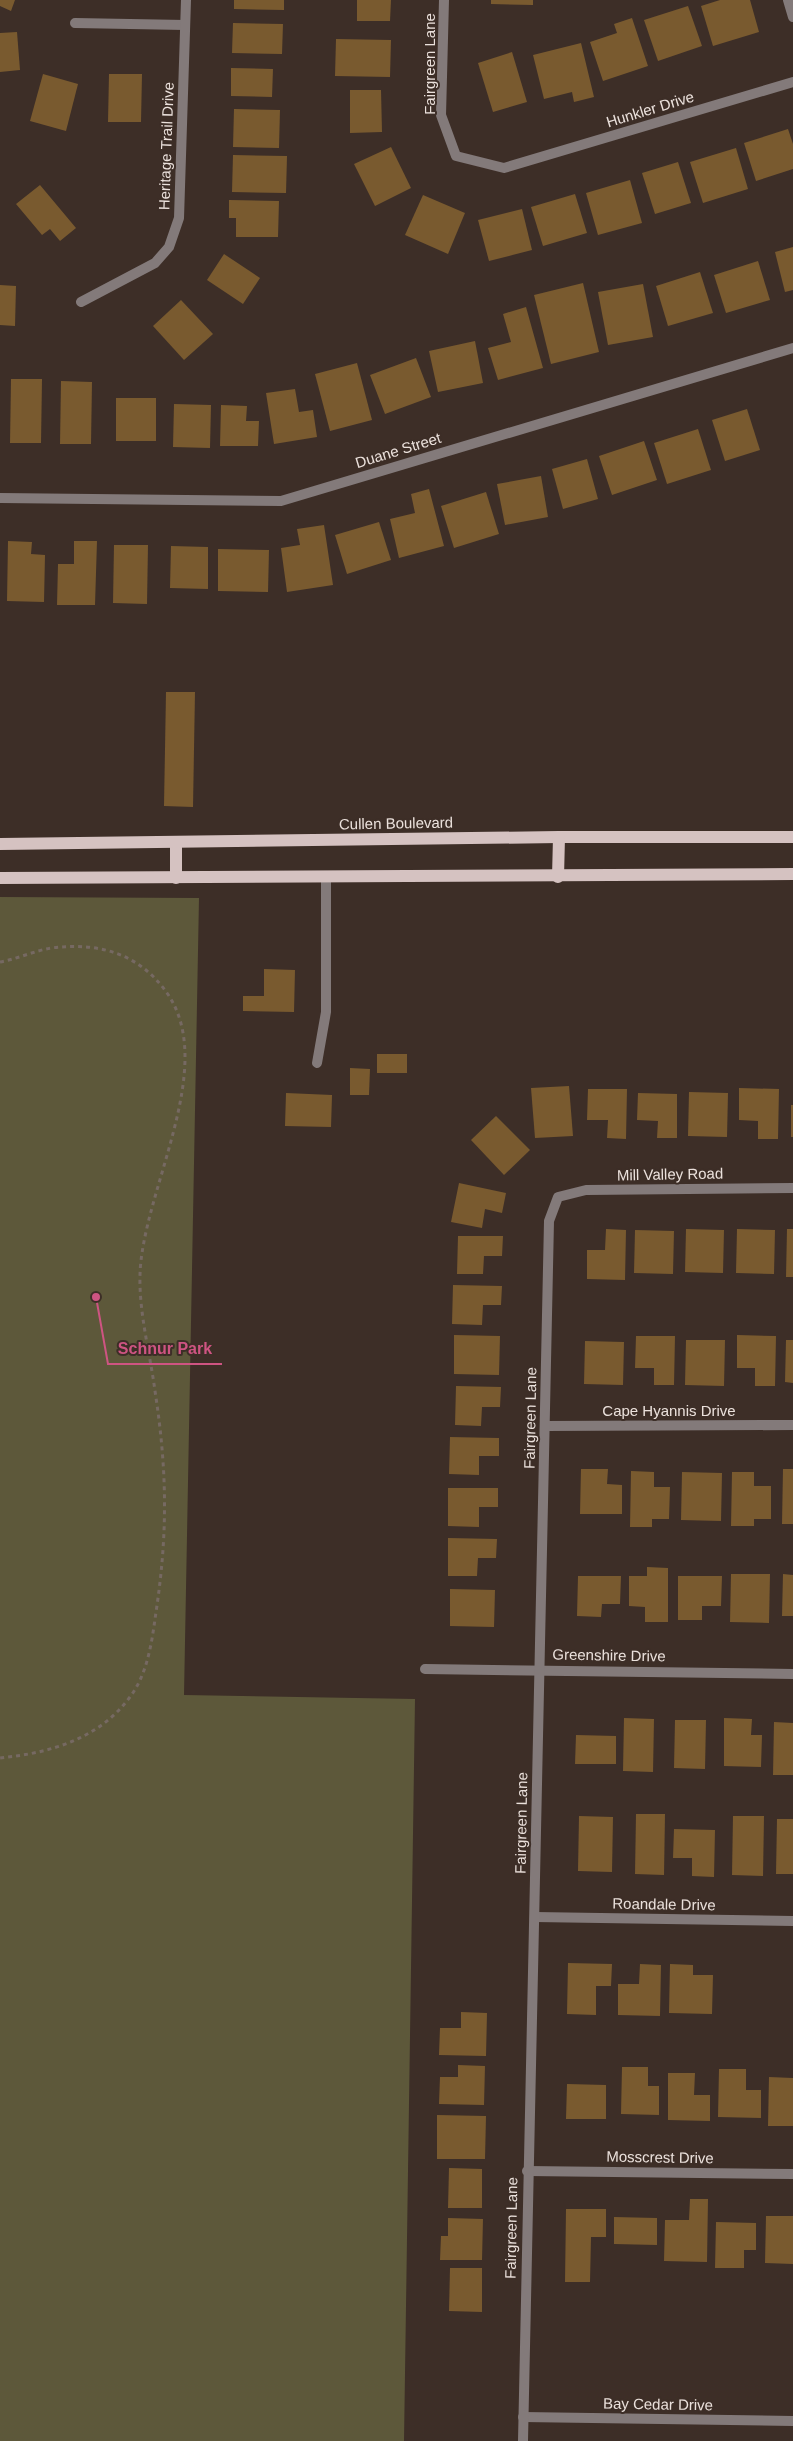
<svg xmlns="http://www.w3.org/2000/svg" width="793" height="2441" font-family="Helvetica,sans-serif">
  <rect width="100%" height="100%" fill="#3d2e27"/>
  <path fill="#5d583a" d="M 0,897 L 199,898 L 184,1695 L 415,1699 L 404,2441 L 0,2441 Z"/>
  <g fill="#795a2f">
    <path d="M 0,0 L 15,0 L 11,11 L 0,6 Z"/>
    <path d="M 234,0 L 284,0 L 284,10 L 234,9 Z"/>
    <path d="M 357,0 L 391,0 L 390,21 L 357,21 Z"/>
    <path d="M 491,0 L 533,0 L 533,5 L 491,4 Z"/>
    <path d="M 720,0 L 750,0 L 759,32 L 713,46 L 701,6 Z"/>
    <path d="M 688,6 L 702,46 L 658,61 L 644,20 Z"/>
    <path d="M 632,18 L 648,66 L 603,81 L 590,42 L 617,33 L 614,24 Z"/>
    <path d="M 233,23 L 283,24 L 282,54 L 232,53 Z"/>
    <path d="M 17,32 L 20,70 L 0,72 L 0,33 Z"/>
    <path d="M 336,39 L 391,40 L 390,77 L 335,76 Z"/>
    <path d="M 581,43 L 594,97 L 574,102 L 572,92 L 544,99 L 533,55 Z"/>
    <path d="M 512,52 L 527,102 L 493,112 L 478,63 Z"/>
    <path d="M 231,68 L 273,69 L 272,97 L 231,96 Z"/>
    <path d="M 43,74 L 78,84 L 66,131 L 30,121 Z"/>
    <path d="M 109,74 L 142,74 L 141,122 L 108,122 Z"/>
    <path d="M 350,90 L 381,90 L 382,132 L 350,133 Z"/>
    <path d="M 234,109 L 280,110 L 279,148 L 233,147 Z"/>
    <path d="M 788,129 L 793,144 L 793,169 L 756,181 L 744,143 Z"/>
    <path d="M 391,147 L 411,188 L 375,206 L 354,164 Z"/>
    <path d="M 736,148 L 748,189 L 703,203 L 690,162 Z"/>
    <path d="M 233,155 L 287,156 L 286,193 L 232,192 Z"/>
    <path d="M 678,162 L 691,203 L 655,214 L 642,173 Z"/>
    <path d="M 630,180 L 642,223 L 598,235 L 586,193 Z"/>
    <path d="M 40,185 L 76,228 L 60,241 L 50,229 L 42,235 L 16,204 Z"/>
    <path d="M 575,194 L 587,233 L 543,246 L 531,207 Z"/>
    <path d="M 423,195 L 465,213 L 448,254 L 405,235 Z"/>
    <path d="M 229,200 L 279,201 L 278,237 L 236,237 L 236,218 L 229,218 Z"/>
    <path d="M 522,209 L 532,250 L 489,261 L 478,220 Z"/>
    <path d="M 793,247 L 793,290 L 785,292 L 775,252 Z"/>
    <path d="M 224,254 L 260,278 L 243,304 L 207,280 Z"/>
    <path d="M 758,261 L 770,300 L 726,313 L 714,275 Z"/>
    <path d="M 700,272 L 713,313 L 668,326 L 656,286 Z"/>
    <path d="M 583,283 L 599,352 L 551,364 L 534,295 Z"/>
    <path d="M 643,284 L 653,337 L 608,345 L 598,292 Z"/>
    <path d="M 0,285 L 16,286 L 15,326 L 0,325 Z"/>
    <path d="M 181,300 L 213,334 L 184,360 L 153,326 Z"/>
    <path d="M 526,307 L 543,368 L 498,380 L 488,348 L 511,342 L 503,314 Z"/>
    <path d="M 475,341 L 483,383 L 438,392 L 429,351 Z"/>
    <path d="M 416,358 L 431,397 L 385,414 L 370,375 Z"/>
    <path d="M 357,363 L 372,420 L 330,431 L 315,374 Z"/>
    <path d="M 11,379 L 42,379 L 41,443 L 10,443 Z"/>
    <path d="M 61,381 L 92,382 L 91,444 L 60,444 Z"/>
    <path d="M 295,389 L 299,412 L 313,410 L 317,437 L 274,444 L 266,393 Z"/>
    <rect x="116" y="398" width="40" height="43"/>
    <path d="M 174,404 L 211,405 L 210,448 L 173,447 Z"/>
    <path d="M 221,405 L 247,406 L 246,421 L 259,421 L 258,446 L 220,446 Z"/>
    <path d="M 747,409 L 760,450 L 725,461 L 712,420 Z"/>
    <path d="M 698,429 L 711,470 L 667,484 L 654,443 Z"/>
    <path d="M 644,441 L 657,480 L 612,495 L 599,456 Z"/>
    <path d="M 587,459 L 598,499 L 563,509 L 552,469 Z"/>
    <path d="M 541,476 L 548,517 L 505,525 L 497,484 Z"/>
    <path d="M 429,489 L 444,546 L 399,558 L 390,519 L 415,513 L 411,494 Z"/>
    <path d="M 486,492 L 499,534 L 454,548 L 441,506 Z"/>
    <path d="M 379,522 L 391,560 L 347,574 L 335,535 Z"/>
    <path d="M 324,525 L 333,585 L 287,592 L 281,548 L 300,545 L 297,529 Z"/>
    <path d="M 8,541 L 32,542 L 31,554 L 45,555 L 44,602 L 7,601 Z"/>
    <path d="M 74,541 L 97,541 L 95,605 L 57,605 L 58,564 L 74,564 Z"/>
    <path d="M 114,545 L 148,545 L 147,604 L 113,603 Z"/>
    <path d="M 171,546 L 208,547 L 208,589 L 170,588 Z"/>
    <path d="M 218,549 L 269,550 L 268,592 L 218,591 Z"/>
    <path d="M 166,692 L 195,692 L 193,807 L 164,806 Z"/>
    <path d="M 264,969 L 295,970 L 294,1012 L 243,1011 L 243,996 L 264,996 Z"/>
    <rect x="377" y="1054" width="30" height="19"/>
    <path d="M 350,1068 L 370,1069 L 369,1095 L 350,1095 Z"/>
    <path d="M 569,1086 L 573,1136 L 535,1138 L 531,1088 Z"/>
    <path d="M 739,1088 L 779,1089 L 778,1139 L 758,1139 L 758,1121 L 739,1120 Z"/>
    <path d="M 588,1089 L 627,1089 L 626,1139 L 607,1138 L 608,1120 L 587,1120 Z"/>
    <path d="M 689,1092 L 728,1093 L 727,1137 L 688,1136 Z"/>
    <path d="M 286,1093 L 332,1095 L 331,1127 L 285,1126 Z"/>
    <path d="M 638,1093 L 677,1094 L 677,1138 L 657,1138 L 658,1121 L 637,1120 Z"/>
    <rect x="791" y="1105" width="2" height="32"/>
    <path d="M 496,1116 L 530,1150 L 504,1175 L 471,1140 Z"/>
    <path d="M 459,1183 L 506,1193 L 502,1213 L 485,1209 L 482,1228 L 451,1222 Z"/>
    <path d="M 606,1229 L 626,1230 L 625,1280 L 587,1279 L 587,1250 L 605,1250 Z"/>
    <path d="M 686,1229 L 724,1230 L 723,1273 L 685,1272 Z"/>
    <path d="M 737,1229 L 775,1230 L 774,1274 L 736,1273 Z"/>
    <path d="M 787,1229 L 793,1229 L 793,1277 L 786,1277 Z"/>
    <path d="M 635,1230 L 674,1231 L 673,1274 L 634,1273 Z"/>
    <path d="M 458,1236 L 503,1236 L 502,1256 L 484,1256 L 483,1274 L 457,1274 Z"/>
    <path d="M 453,1285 L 502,1286 L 501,1305 L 483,1305 L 482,1325 L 452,1324 Z"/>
    <path d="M 454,1335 L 500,1336 L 499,1375 L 454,1374 Z"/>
    <path d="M 737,1335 L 776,1336 L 775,1386 L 755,1386 L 755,1368 L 737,1368 Z"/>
    <path d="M 636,1336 L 675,1336 L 674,1385 L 654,1385 L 654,1368 L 635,1368 Z"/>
    <path d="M 686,1340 L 725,1340 L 724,1386 L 685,1385 Z"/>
    <path d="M 786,1340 L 793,1340 L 793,1383 L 785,1382 Z"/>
    <path d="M 585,1341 L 624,1342 L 623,1385 L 584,1384 Z"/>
    <path d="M 456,1386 L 501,1387 L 500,1407 L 482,1407 L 481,1426 L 455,1425 Z"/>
    <path d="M 450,1437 L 499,1438 L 499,1456 L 479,1456 L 479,1475 L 449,1474 Z"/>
    <path d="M 581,1469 L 608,1469 L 607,1484 L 622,1485 L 622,1514 L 580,1514 Z"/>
    <path d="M 783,1469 L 793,1469 L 793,1524 L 782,1524 Z"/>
    <path d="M 631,1471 L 654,1472 L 654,1487 L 670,1487 L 669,1519 L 652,1519 L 652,1527 L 630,1527 Z"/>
    <path d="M 682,1472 L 722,1473 L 721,1521 L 681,1520 Z"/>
    <path d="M 732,1472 L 754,1472 L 754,1486 L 771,1486 L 771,1519 L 754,1519 L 754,1526 L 731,1526 Z"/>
    <path d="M 448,1488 L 498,1488 L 498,1507 L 479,1507 L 479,1527 L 448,1526 Z"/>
    <path d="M 448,1538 L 497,1539 L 496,1558 L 478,1558 L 477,1576 L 448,1576 Z"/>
    <path d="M 647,1567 L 668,1568 L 668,1622 L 645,1622 L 645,1607 L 629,1606 L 629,1576 L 647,1576 Z"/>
    <path d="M 731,1574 L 770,1574 L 769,1623 L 730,1622 Z"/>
    <path d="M 783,1574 L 793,1575 L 793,1616 L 782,1616 Z"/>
    <path d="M 578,1576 L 621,1576 L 620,1604 L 602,1604 L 601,1617 L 577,1616 Z"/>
    <path d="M 678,1576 L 722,1576 L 721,1606 L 702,1606 L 702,1620 L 678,1620 Z"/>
    <path d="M 450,1589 L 495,1590 L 494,1627 L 450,1626 Z"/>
    <path d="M 624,1718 L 654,1719 L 653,1772 L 623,1771 Z"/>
    <path d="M 724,1718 L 752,1719 L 751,1735 L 762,1735 L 761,1767 L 724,1766 Z"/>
    <path d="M 675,1720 L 706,1720 L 705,1769 L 674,1768 Z"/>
    <path d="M 774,1722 L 793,1723 L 793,1775 L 773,1775 Z"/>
    <path d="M 576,1735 L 616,1736 L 616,1764 L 575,1764 Z"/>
    <path d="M 636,1814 L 665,1814 L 664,1875 L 635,1874 Z"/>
    <path d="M 579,1816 L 613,1817 L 612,1872 L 578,1871 Z"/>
    <path d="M 733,1816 L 764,1816 L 763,1876 L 732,1875 Z"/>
    <path d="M 777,1819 L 793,1819 L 793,1874 L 776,1874 Z"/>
    <path d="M 674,1829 L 715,1830 L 714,1877 L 692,1876 L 692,1858 L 673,1858 Z"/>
    <path d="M 568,1963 L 612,1964 L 611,1986 L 596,1986 L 596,2015 L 567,2014 Z"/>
    <path d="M 640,1964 L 661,1965 L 660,2016 L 618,2015 L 618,1984 L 639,1984 Z"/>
    <path d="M 670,1964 L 693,1965 L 693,1975 L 713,1975 L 712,2014 L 669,2013 Z"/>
    <path d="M 461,2012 L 487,2013 L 486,2056 L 439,2055 L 440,2028 L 461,2028 Z"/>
    <path d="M 458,2065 L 485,2066 L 484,2105 L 439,2104 L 440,2077 L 458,2077 Z"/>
    <path d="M 622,2067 L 648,2067 L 648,2086 L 659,2086 L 659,2115 L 621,2114 Z"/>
    <path d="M 719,2069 L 746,2069 L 746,2090 L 761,2090 L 761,2118 L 718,2117 Z"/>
    <path d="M 668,2073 L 695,2073 L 694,2095 L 710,2095 L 710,2121 L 668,2120 Z"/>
    <path d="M 769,2077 L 793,2078 L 793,2126 L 768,2126 Z"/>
    <path d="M 567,2084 L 606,2085 L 606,2119 L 566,2119 Z"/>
    <path d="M 437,2115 L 486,2116 L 485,2159 L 437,2159 Z"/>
    <path d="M 449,2168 L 482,2169 L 482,2208 L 448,2208 Z"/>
    <path d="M 690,2199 L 708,2199 L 707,2262 L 664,2261 L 665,2220 L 689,2220 Z"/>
    <path d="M 566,2209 L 606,2209 L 606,2237 L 591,2237 L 590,2282 L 565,2282 Z"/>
    <path d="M 766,2216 L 793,2216 L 793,2264 L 765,2263 Z"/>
    <path d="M 614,2217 L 657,2218 L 657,2245 L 614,2244 Z"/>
    <path d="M 448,2218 L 483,2219 L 482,2260 L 440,2260 L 441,2236 L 448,2236 Z"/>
    <path d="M 716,2222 L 756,2223 L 756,2250 L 744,2250 L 744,2268 L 715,2268 Z"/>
    <path d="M 450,2268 L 482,2268 L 482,2312 L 449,2311 Z"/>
  </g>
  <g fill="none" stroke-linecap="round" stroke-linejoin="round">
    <path stroke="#766962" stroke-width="3" stroke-dasharray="4 4" stroke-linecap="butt" d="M 0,962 C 17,959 34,951 51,948 C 98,942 139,953 167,993 C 219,1067 142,1192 140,1275 C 139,1314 150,1353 155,1391 C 167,1469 168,1533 156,1612 C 152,1641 148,1673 130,1697 C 99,1739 50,1753 0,1758"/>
    <path stroke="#837a7a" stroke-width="10" d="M 317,1063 L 326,1012 L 326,877"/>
    <g stroke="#837a7a" stroke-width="10">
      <path d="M 444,0 L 441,115 L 456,156 L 504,168 L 793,82"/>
      <path d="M 788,0 L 793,17"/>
      <path d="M 75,23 L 185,25"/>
      <path d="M 81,302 L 155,263 L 169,247 L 179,218 L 186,0"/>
      <path d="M 0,498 L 281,501 L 793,348"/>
      <path d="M 545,1426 L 793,1425"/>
      <path d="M 425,1669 L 793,1674"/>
      <path d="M 535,1917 L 793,1921"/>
      <path d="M 527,2171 L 793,2174"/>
      <path d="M 523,2417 L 793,2421"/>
      <path d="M 523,2441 L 549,1221 L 558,1197 L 586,1190 L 793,1188"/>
    </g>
    <g stroke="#d5c2c1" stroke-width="12">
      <path d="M 176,842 L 176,878"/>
      <path d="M 0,844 L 559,837 L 793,837"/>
      <path d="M 558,877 L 559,837"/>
      <path d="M 0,878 L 793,874"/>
    </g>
  </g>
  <g text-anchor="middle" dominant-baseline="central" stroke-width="4" stroke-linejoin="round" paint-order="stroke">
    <g font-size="15" fill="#ebe1dc" stroke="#3d2e27">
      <text transform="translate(429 64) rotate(-90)">Fairgreen Lane</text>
      <text transform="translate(650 109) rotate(-17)">Hunkler Drive</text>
      <text transform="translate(166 146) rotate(-88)">Heritage Trail Drive</text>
      <text transform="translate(398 450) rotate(-17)">Duane Street</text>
      <text transform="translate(396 823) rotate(-1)">Cullen Boulevard</text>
      <text transform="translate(670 1174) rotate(-1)">Mill Valley Road</text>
      <text x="669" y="1410">Cape Hyannis Drive</text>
      <text transform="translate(530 1418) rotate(-89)">Fairgreen Lane</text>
      <text transform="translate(609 1655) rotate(1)">Greenshire Drive</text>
      <text transform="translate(521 1823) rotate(-89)">Fairgreen Lane</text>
      <text transform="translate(664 1904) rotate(1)">Roandale Drive</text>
      <text transform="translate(660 2157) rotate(1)">Mosscrest Drive</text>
      <text transform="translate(511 2228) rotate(-89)">Fairgreen Lane</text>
      <text transform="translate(658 2404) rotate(1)">Bay Cedar Drive</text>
    </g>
  </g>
  <path fill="none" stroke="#ce5482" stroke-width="2" d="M96 1297L108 1364H222"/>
  <circle fill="#ce5482" stroke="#3d2e27" stroke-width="2" cx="96" cy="1297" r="5"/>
  <g font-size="16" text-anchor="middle" font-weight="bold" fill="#ce5482" stroke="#3d2e27" stroke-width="4" stroke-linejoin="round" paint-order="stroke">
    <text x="165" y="1354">Schnur Park</text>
  </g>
</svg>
